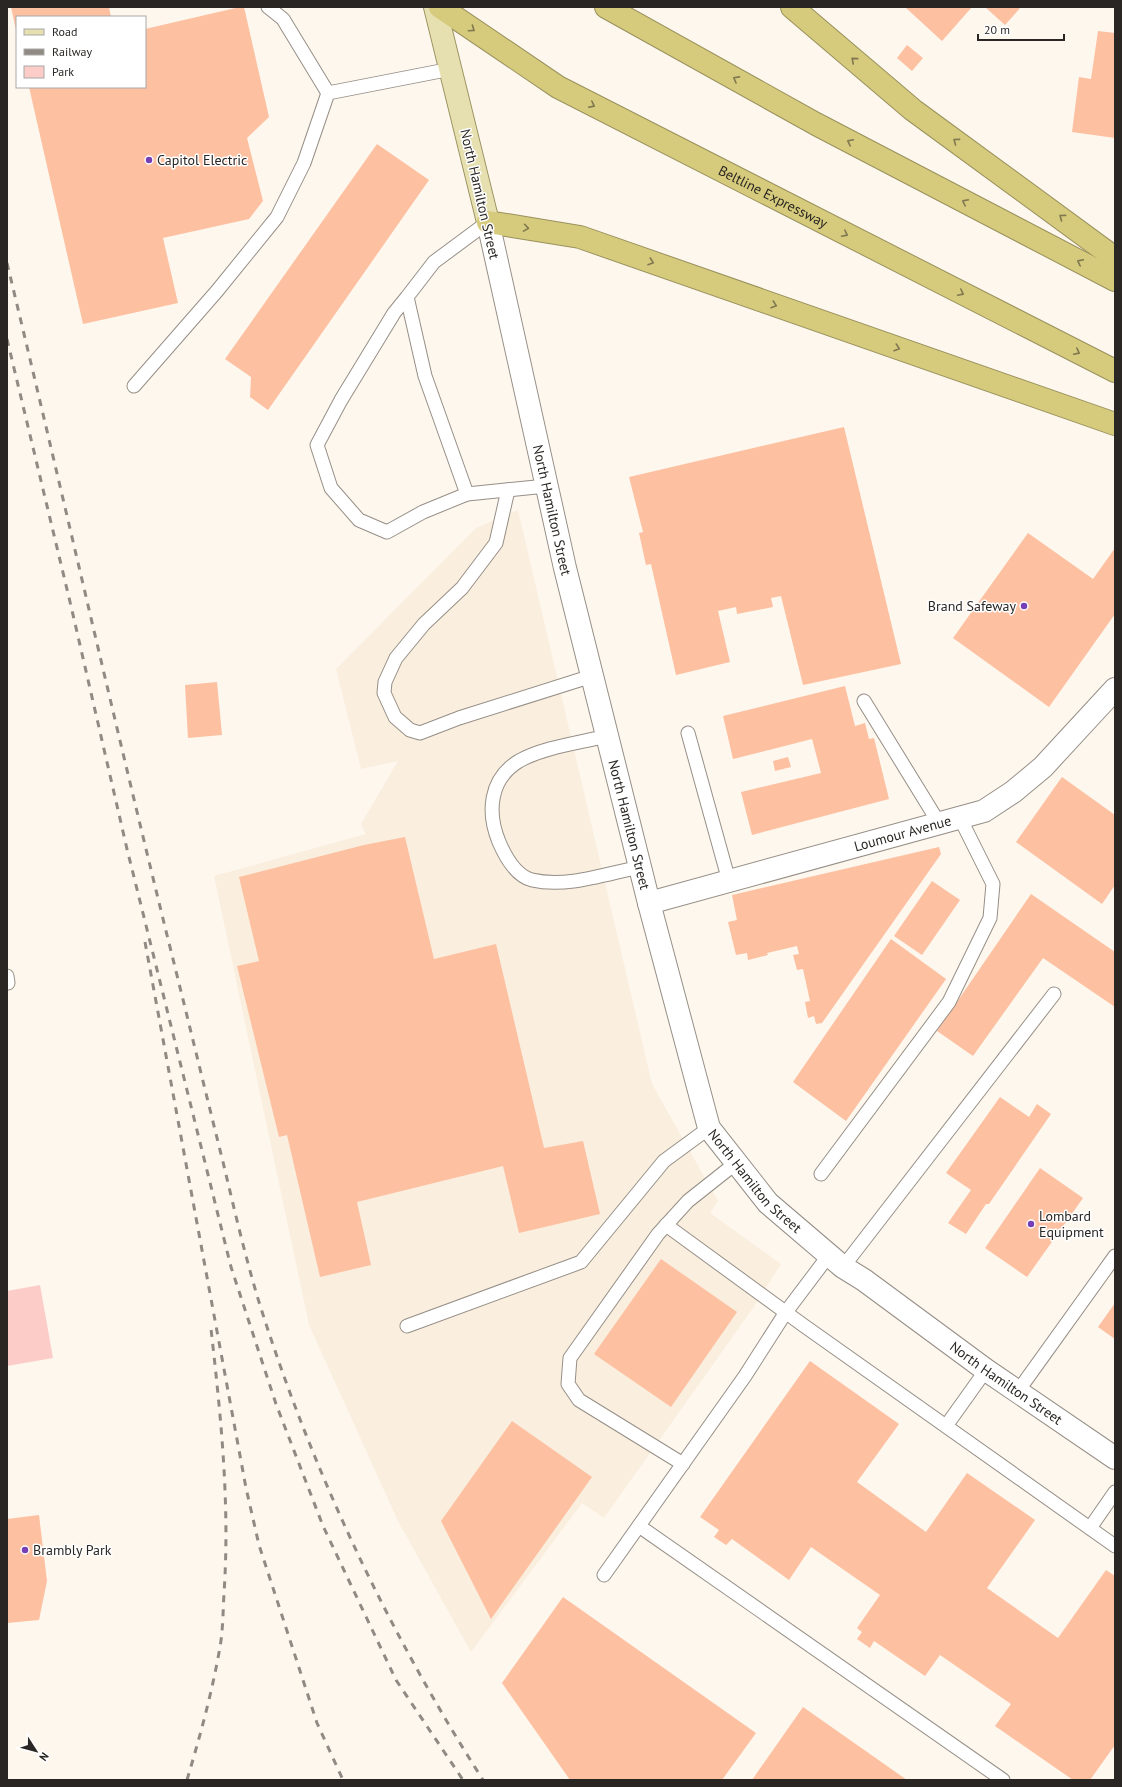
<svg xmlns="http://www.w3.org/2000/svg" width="1122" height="1787" font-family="'PT Sans',sans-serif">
  <rect width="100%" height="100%" fill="#fef7ee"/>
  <path fill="#faeede" d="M 518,510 L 652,1084 L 718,1201 L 710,1213 L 781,1264 L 753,1308 L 604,1518 L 582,1503 L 471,1652 L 398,1521 L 309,1325 L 214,876 L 366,834 L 361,824 L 398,761 L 361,769 L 336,669 L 476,528 Z"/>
  <path fill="#fcccc9" d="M 40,1285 L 53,1358 L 7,1366 L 7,1291 Z"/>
  <g fill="#fdc0a1">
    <path d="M 11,7 L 109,7 L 111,17 L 17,17 L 16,30 Z"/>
    <path d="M 240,7 L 244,7 L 269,117 L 247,138 L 263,201 L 249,219 L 163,238 L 178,303 L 83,324 L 29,87 L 145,87 L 145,29 Z"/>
    <path d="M 905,7 L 972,7 L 942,41 Z"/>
    <path d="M 985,7 L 1021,7 L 1005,25 Z"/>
    <path d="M 1098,31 L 1115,33 L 1115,138 L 1072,132 L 1079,77 L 1091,79 Z"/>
    <path d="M 907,45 L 923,58 L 912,71 L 897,58 Z"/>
    <path d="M 377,144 L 429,180 L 268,410 L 250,397 L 251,377 L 225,359 Z"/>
    <path d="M 844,427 L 901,664 L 803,685 L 781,596 L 771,598 L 773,607 L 737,614 L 736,607 L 718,611 L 730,662 L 676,675 L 651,564 L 646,565 L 639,533 L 643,532 L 629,477 Z"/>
    <path d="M 1028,533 L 1093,579 L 1115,548 L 1115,614 L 1049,707 L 953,638 Z"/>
    <path d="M 217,682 L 222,735 L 188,738 L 185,685 Z"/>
    <path d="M 845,686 L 855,726 L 865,723 L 869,739 L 874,738 L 889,799 L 752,835 L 741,792 L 821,773 L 812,739 L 733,759 L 723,716 Z"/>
    <path d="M 788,757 L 791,767 L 775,771 L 773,761 Z"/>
    <path d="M 1062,777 L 1115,815 L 1115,885 L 1102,904 L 1016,842 Z"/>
    <path d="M 405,837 L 434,959 L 496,944 L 544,1148 L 583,1141 L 600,1214 L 519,1233 L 503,1166 L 357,1202 L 371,1265 L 320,1277 L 287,1135 L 279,1137 L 237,966 L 259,961 L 239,877 L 364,845 Z"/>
    <path d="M 939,847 L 941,854 L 822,1023 L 816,1024 L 814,1016 L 808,1018 L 805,1002 L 810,1001 L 803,969 L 797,970 L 793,955 L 799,954 L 797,946 L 767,953 L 768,955 L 748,960 L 747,953 L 736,955 L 728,922 L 737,920 L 732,895 Z"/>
    <path d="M 932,881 L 960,900 L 922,955 L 894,936 Z"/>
    <path d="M 1031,894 L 1115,952 L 1115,1007 L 1043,958 L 973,1056 L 937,1031 Z"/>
    <path d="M 891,939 L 946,979 L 846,1121 L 793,1082 Z"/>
    <path d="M 1000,1097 L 1029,1117 L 1037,1104 L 1051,1114 L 989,1204 L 986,1204 L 966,1234 L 948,1223 L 971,1190 L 946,1173 Z"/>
    <path d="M 1040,1168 L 1083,1198 L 1027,1277 L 985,1248 Z"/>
    <path d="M 661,1259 L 737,1312 L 671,1407 L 594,1354 Z"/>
    <path d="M 1115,1303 L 1115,1339 L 1098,1327 Z"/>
    <path d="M 810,1361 L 899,1424 L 857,1482 L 926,1532 L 967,1473 L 1035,1520 L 987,1588 L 1058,1638 L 1106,1570 L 1115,1576 L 1115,1745 L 1090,1780 L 1073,1780 L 995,1726 L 1011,1704 L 940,1655 L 925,1676 L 874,1641 L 870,1648 L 857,1639 L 862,1632 L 857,1628 L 880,1595 L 811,1547 L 789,1580 L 732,1539 L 726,1545 L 714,1537 L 719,1530 L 700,1517 Z"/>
    <path d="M 512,1421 L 592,1477 L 491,1619 L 441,1521 Z"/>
    <path d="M 39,1515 L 47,1581 L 39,1620 L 7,1623 L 7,1519 Z"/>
    <path d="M 563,1597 L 756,1733 L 722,1780 L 570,1780 L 502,1683 Z"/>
    <path d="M 803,1707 L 907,1780 L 752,1780 Z"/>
  </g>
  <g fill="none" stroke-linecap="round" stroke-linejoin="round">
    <defs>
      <g id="service">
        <path d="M 268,7 L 283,19 L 328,93"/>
        <path d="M 407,297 L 425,376 L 467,494 L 423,512 L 387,532 L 359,520 L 331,488 L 317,445 L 341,400 L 394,313 L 407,297 L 434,262 L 488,222"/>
        <path d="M 134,386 L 217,291 L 277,217 L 304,163 L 328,93 L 451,69"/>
        <path d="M 508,490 L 496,543 L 462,588 L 424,624 L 396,658 L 385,682 L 384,693 L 395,717 L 410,730 L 420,733 L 459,718 L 592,676"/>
        <path d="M 467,494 L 546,486"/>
        <path d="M 864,701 L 939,823"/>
        <path d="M 688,733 L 729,881"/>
        <path d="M 607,736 C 579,743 544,747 519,761 C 489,779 487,813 499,842 C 505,856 516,876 532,880 C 567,888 605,874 640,867"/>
        <path d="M 7,976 L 8,983"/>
        <path d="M 821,1174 L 949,1002 L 990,918 L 993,884 L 960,818"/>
        <path d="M 666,1225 L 803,1325 L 1115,1546"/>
        <path d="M 843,1267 L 1054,994"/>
        <path d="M 407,1326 L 581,1262 L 664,1161 L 709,1128"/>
        <path d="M 1018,1391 L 1115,1256"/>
        <path d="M 946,1426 L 986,1370"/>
        <path d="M 683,1464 L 579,1400 L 568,1384 L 570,1358 L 658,1234 L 688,1201 L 736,1163"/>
        <path d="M 639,1526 L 1003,1780"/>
        <path d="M 1090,1528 L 1115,1492"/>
        <path d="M 604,1575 L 745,1376 L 786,1312 L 829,1255"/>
      </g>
      <g id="minor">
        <path id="s1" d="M 649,903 L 984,811 L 1013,792 L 1043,767 L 1115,689"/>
      </g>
      <g id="tertiary">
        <path id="s2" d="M 488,222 L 565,568 L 649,903 L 709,1128 L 768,1203 L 843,1267 L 864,1280 L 986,1370 L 1115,1458"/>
      </g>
      <path id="primary" d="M 435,7 L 488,222"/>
      <g id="motorway">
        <path id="s3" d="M 440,7 L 558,87 L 1115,371"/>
        <path d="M 606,7 L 816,124 L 1115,280"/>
        <path d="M 792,7 L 913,110 L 1115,258"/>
        <path d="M 488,222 L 580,237 L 1115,424"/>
      </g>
    </defs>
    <use href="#service" stroke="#968f87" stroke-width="15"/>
    <use href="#minor" stroke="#968f87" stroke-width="24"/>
    <use href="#tertiary" stroke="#968f87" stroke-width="24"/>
    <use href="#primary" stroke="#99915d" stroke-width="24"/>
    <use href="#motorway" stroke="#99915d" stroke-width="24"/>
    <use href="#service" stroke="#fff" stroke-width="13"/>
    <use href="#minor" stroke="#fff" stroke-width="22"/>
    <use href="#tertiary" stroke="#fff" stroke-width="22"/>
    <use href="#primary" stroke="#e6dfb0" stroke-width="22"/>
    <use href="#motorway" stroke="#d6ca7c" stroke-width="22"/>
    <g stroke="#8f8a84" stroke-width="3" stroke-dasharray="7 7" stroke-linecap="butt">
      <path d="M 7,263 C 61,487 112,712 167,935 C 186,1011 204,1086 223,1162 C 234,1208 245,1256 259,1302 C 312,1471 388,1631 483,1780"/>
      <path d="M 7,339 L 71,606 L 127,849 L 231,1267 L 276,1404 L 323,1526 L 396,1680 L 463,1780"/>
      <path d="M 145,942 L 246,1488 L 259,1545 L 317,1723 L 343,1780"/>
      <path d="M 187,1780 C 200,1736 212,1693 220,1647 C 223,1630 223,1611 224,1593 C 230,1505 221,1417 211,1329"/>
    </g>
  </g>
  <defs><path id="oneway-chevron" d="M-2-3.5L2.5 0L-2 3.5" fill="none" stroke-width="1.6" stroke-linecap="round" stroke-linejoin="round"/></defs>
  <g stroke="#807850">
    <use href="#oneway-chevron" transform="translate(472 29) rotate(34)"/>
    <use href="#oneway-chevron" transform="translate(854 60) rotate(-140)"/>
    <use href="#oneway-chevron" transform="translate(736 79) rotate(-151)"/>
    <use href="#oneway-chevron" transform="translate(592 105) rotate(27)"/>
    <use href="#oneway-chevron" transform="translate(956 141) rotate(-144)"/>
    <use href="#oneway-chevron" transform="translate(850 142) rotate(-153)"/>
    <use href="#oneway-chevron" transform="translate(965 202) rotate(-153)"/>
    <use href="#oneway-chevron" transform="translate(1062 217) rotate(-144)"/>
    <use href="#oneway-chevron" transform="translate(526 228) rotate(9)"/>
    <use href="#oneway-chevron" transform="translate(845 234) rotate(27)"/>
    <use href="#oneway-chevron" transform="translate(651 262) rotate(19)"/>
    <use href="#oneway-chevron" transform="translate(1080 262) rotate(-153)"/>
    <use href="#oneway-chevron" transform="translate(961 293) rotate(27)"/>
    <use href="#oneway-chevron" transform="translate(774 305) rotate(19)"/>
    <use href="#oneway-chevron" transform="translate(897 348) rotate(19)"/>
    <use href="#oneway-chevron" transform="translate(1077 352) rotate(27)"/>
  </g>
  <g fill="#773fb6" stroke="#fff" stroke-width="1.5">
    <circle cx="149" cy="160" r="4"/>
    <circle cx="1024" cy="606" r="4"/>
    <circle cx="1031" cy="1224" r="4"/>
    <circle cx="25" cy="1550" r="4"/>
  </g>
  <g text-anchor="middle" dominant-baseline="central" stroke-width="3" stroke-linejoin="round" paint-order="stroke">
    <g font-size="14" fill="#292623" stroke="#fff" text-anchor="start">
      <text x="157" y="160">Capitol Electric</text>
      <text x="1016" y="606" text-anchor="end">Brand Safeway</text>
      <text x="1039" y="1216">Lombard<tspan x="1039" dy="16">Equipment</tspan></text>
      <text x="33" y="1550">Brambly Park</text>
    </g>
    <g font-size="14" fill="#292623" stroke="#fff">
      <text transform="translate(480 194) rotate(77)">North Hamilton Street</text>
      <text stroke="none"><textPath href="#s3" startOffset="384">Beltline Expressway</textPath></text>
      <text stroke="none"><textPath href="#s2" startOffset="295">North Hamilton Street</textPath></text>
      <text stroke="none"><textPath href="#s2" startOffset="619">North Hamilton Street</textPath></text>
      <text stroke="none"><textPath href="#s1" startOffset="263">Loumour Avenue</textPath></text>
      <text stroke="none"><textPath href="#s2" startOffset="1003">North Hamilton Street</textPath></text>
      <text stroke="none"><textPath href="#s2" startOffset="1327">North Hamilton Street</textPath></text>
    </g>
  </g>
  <rect width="1122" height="1787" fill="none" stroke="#292623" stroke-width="16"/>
  <rect x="16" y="16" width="130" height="72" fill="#ffffff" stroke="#a9a8a7"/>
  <rect x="24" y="29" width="20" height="6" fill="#e6dfb0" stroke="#a9a8a7"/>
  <text x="52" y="36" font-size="12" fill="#292623">Road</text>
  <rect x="24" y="49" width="20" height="6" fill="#8f8a84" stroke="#a9a8a7"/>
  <text x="52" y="56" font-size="12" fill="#292623">Railway</text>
  <rect x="24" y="66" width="20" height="12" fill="#fcccc9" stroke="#a9a8a7"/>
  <text x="52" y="76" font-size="12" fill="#292623">Park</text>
  <g transform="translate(36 1751) rotate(126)" stroke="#ffffff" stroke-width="3" paint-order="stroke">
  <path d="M0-3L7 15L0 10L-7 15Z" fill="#292623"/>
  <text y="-6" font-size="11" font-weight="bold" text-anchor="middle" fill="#292623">N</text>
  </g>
  <path d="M978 34v6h86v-6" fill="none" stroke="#292623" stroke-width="2"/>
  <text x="984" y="34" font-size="12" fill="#292623" stroke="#ffffff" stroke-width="3" paint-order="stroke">20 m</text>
</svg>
